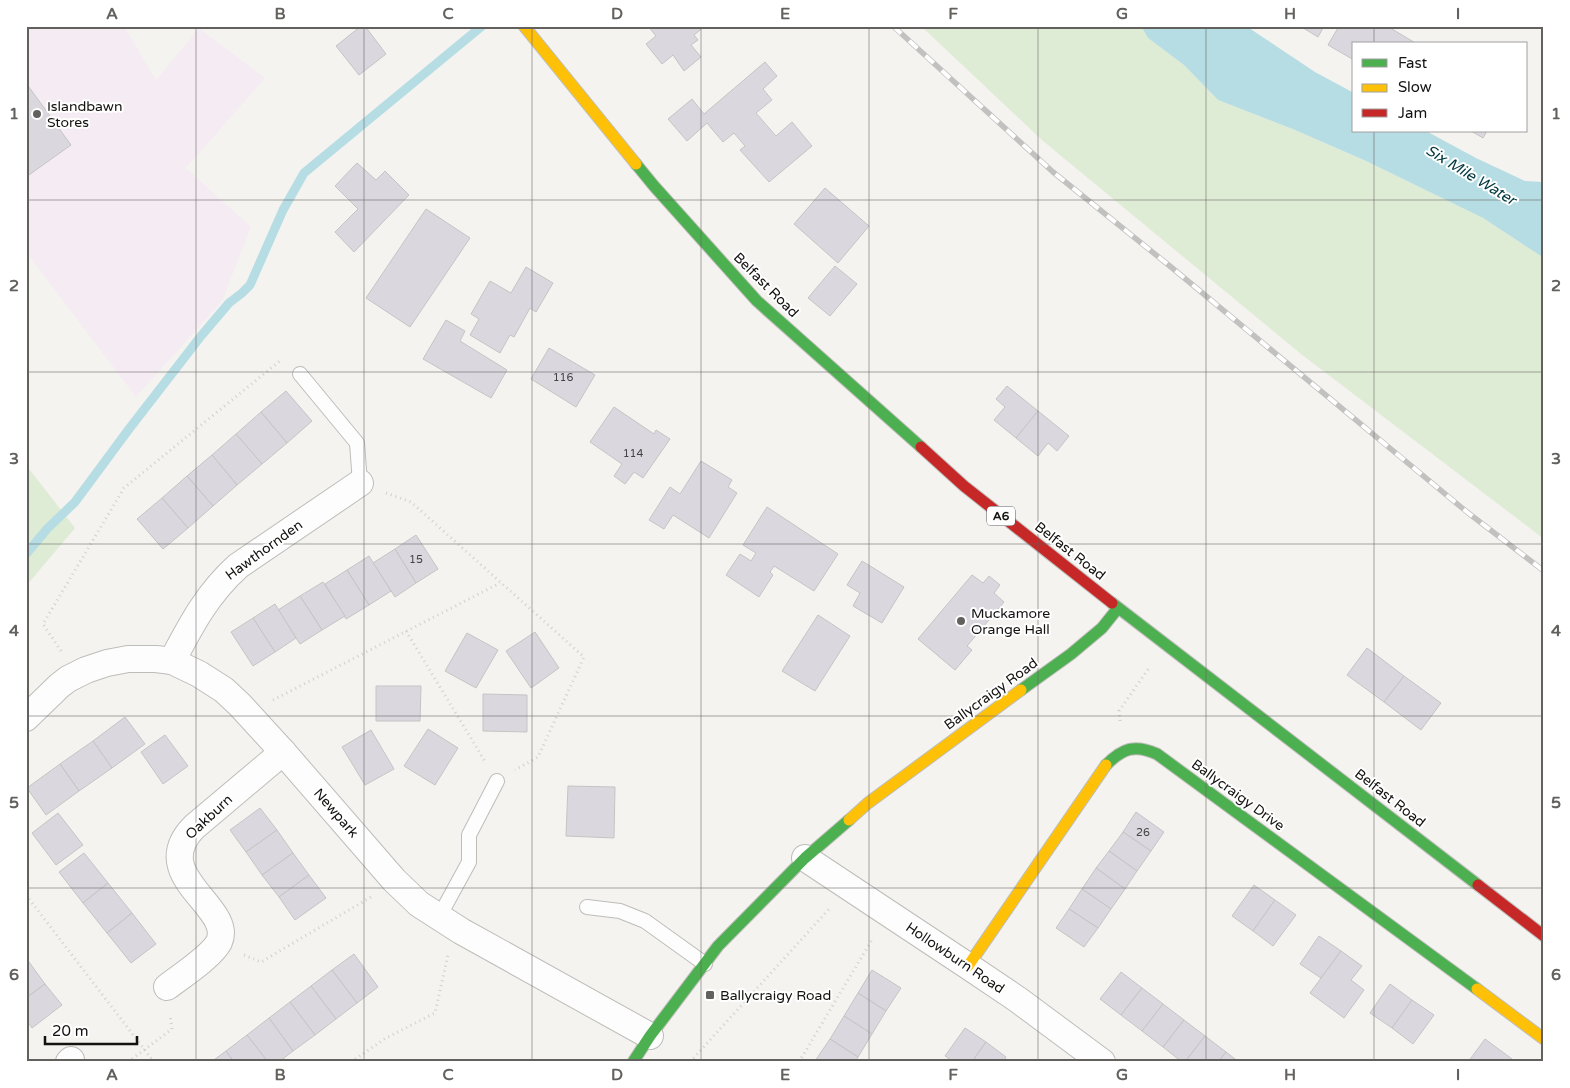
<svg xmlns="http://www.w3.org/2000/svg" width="1570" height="1088" font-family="'Varela Round',sans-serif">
  <rect width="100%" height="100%" fill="#f4f3ef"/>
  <path fill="#f5ebf3" d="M 26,26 L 124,26 L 156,80 L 199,28 L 265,78 L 186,168 L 251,227 L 222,301 L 136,397 L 26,252 Z"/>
  <g fill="#dfecd5">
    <path d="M 921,26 L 1141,26 L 1148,38 L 1184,65 L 1218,100 L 1295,130 L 1366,161 L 1483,218 L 1544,258 L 1544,539 L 1301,354 L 1043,141 Z"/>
    <path d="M 26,465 L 75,528 L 26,586 Z"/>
  </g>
  <path fill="#b6dde4" d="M 1141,26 L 1246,26 L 1315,72 L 1354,93 L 1354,131 L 1426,131 L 1476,158 L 1525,181 L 1544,182 L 1544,258 L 1483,218 L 1366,161 L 1295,130 L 1218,100 L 1184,65 L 1148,38 Z"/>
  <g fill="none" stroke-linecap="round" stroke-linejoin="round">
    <path stroke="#b6dde4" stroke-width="9" d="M 26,554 L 47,529 L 75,502 L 129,429 L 201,336 L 229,303 L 242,293 L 250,285 L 283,210 L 304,173 L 482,26"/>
  </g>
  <g fill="#dad8de" stroke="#c5c4c4">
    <path d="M 361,26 L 365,26 L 386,54 L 359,75 L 336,46 Z"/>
    <path d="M 648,26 L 705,26 L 694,35 L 698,40 L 691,45 L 701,57 L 684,71 L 673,55 L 662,64 L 646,44 L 656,36 Z"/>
    <path d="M 1300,26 L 1324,26 L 1318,37 Z"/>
    <path d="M 1339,26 L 1387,26 L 1417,44 L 1354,44 L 1354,60 L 1328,45 Z"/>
    <path d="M 765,62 L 777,76 L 763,89 L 772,100 L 756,113 L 776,136 L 792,122 L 812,146 L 769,182 L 740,150 L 745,146 L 734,133 L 723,142 L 707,123 L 687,141 L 668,119 L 692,99 L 704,114 Z"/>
    <path d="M 26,83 L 71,145 L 26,177 Z"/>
    <path d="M 1471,131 L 1487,131 L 1483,138 Z"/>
    <path d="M 357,163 L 376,180 L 385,171 L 409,195 L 354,252 L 335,232 L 358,209 L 335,186 Z"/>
    <path d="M 825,188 L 869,226 L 838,263 L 794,224 Z"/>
    <path d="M 426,209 L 470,238 L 410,327 L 366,298 Z"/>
    <path d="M 835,266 L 857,284 L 830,316 L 808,298 Z"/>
    <path d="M 526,267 L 553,283 L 536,312 L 530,308 L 514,337 L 510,335 L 500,353 L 470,335 L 479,319 L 471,314 L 490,281 L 511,293 Z"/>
    <path d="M 446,320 L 465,331 L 460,341 L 507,370 L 491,398 L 423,359 Z"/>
    <path d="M 549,348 L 595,375 L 576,407 L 531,379 Z"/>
    <path d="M 1007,386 L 1038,411 L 1016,438 L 994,420 L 1005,407 L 996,399 Z"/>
    <path d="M 286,391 L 312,421 L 287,443 L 261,412 Z"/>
    <path d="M 614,407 L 654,434 L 656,430 L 670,439 L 643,478 L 634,472 L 625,484 L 614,476 L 622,464 L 590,442 Z"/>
    <path d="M 1038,411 L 1069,436 L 1057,451 L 1048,443 L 1038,456 L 1016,438 Z"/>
    <path d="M 261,412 L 287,443 L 262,464 L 236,434 Z"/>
    <path d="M 236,434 L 262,464 L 237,485 L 212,455 Z"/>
    <path d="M 212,455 L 237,485 L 213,506 L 187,476 Z"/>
    <path d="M 701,461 L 732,480 L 728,487 L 737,493 L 709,538 L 673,515 L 664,529 L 649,520 L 670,487 L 680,494 Z"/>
    <path d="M 187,476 L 213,506 L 188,528 L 162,498 Z"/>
    <path d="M 162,498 L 188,528 L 163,549 L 137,519 Z"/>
    <path d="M 767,507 L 838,554 L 814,591 L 774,566 L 770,572 L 773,575 L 759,597 L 726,575 L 740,554 L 751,561 L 756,553 L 743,545 Z"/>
    <path d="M 416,535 L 438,569 L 416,583 L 395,549 Z"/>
    <path d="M 395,549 L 416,583 L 395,597 L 373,563 Z"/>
    <path d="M 369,556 L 391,591 L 369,605 L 347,570 Z"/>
    <path d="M 862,561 L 904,587 L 882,623 L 853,606 L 860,593 L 847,585 Z"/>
    <path d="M 347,570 L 369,605 L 346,619 L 325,584 Z"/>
    <path d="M 972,575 L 983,583 L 989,576 L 1000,585 L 994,593 L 1004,602 L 967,646 L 972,650 L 955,670 L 918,639 Z"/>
    <path d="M 323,582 L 345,616 L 322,630 L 300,596 Z"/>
    <path d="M 300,596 L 322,630 L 300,644 L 278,610 Z"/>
    <path d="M 275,604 L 296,638 L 275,652 L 253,618 Z"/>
    <path d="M 818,615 L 850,636 L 815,691 L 782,671 Z"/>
    <path d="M 253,618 L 275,652 L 253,666 L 231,632 Z"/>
    <path d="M 535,632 L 559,668 L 531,688 L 506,651 Z"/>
    <path d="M 467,633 L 498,650 L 476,688 L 445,671 Z"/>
    <path d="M 1367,648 L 1404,676 L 1384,702 L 1347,675 Z"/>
    <path d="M 1404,676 L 1441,703 L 1421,730 L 1384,702 Z"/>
    <path d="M 376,686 L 421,686 L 420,721 L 376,721 Z"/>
    <path d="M 483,694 L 527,695 L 527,732 L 483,731 Z"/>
    <path d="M 125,717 L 145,744 L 112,768 L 93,741 Z"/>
    <path d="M 428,729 L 458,748 L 435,785 L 404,766 Z"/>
    <path d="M 371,730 L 394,769 L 365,785 L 342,747 Z"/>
    <path d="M 165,735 L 188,766 L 163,784 L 141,752 Z"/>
    <path d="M 93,741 L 112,768 L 79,791 L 60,764 Z"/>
    <path d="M 60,764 L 79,791 L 46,815 L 27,788 Z"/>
    <path d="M 568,786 L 615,787 L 614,838 L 566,836 Z"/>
    <path d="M 260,808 L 277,830 L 246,852 L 230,830 Z"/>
    <path d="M 1136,812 L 1164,832 L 1151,851 L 1123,832 Z"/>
    <path d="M 58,813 L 83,845 L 56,865 L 32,833 Z"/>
    <path d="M 277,830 L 293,853 L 262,875 L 246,852 Z"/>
    <path d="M 1123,832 L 1151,851 L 1137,871 L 1109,851 Z"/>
    <path d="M 1109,851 L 1137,871 L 1125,889 L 1096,868 Z"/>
    <path d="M 84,853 L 108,883 L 83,903 L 59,872 Z"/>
    <path d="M 293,853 L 309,875 L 279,897 L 262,875 Z"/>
    <path d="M 1096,868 L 1125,889 L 1111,909 L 1082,889 Z"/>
    <path d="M 309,875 L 326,898 L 295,920 L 279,897 Z"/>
    <path d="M 108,883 L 132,913 L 107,933 L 83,903 Z"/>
    <path d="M 1254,885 L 1275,900 L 1253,931 L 1232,916 Z"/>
    <path d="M 1082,889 L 1111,909 L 1098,928 L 1069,909 Z"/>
    <path d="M 1275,900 L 1296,915 L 1273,946 L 1253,931 Z"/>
    <path d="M 1069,909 L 1098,928 L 1084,947 L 1056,928 Z"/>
    <path d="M 132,913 L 156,944 L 131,963 L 107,933 Z"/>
    <path d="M 1319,936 L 1341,951 L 1321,978 L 1300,964 Z"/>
    <path d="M 1341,951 L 1362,966 L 1351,980 L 1364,990 L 1344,1018 L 1310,993 Z"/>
    <path d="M 354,954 L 378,987 L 357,1003 L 332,970 Z"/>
    <path d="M 29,962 L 45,984 L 26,998 L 26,964 Z"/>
    <path d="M 332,970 L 357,1003 L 336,1019 L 311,986 Z"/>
    <path d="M 872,970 L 901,988 L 886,1011 L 858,993 Z"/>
    <path d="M 1121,972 L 1142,988 L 1121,1015 L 1100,999 Z"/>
    <path d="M 45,984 L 62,1005 L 32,1028 L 26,1020 L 26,998 Z"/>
    <path d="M 1390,984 L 1412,1000 L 1392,1028 L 1370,1013 Z"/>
    <path d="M 311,986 L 336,1019 L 315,1035 L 290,1002 Z"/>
    <path d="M 1142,988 L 1163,1004 L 1142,1031 L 1121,1015 Z"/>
    <path d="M 858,993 L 886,1011 L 872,1034 L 844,1016 Z"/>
    <path d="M 1412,1000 L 1434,1015 L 1413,1044 L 1392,1028 Z"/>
    <path d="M 290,1002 L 315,1035 L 293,1051 L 269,1018 Z"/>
    <path d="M 1163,1004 L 1184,1020 L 1163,1047 L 1142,1031 Z"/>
    <path d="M 844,1016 L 872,1034 L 858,1057 L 830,1039 Z"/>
    <path d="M 269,1018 L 293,1051 L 279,1062 L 268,1062 L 247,1035 Z"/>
    <path d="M 1184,1020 L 1205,1036 L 1185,1062 L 1182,1062 L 1163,1047 Z"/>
    <path d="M 965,1028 L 986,1042 L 972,1062 L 954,1062 L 945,1056 Z"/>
    <path d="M 247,1035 L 268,1062 L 234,1062 L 226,1051 Z"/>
    <path d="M 1205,1036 L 1226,1052 L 1218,1062 L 1185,1062 Z"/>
    <path d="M 830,1039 L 858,1057 L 855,1062 L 815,1061 Z"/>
    <path d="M 1485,1039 L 1512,1059 L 1510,1062 L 1468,1062 Z"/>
    <path d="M 986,1042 L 1006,1057 L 1003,1062 L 972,1062 Z"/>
    <path d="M 226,1051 L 234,1062 L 211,1062 Z"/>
    <path d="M 1226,1052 L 1239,1062 L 1218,1062 Z"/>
  </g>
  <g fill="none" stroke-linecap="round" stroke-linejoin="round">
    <defs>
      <g id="lane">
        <path d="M 300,374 L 357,443 L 360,483"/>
        <path d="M 587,907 L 620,911 L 645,921 L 705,964"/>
        <path d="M 439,917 L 469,862 L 469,835 L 497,781"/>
      </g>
      <g id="street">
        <path d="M 172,661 C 191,625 207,594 238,566 L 360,483"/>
        <path d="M 26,718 L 59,686 L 68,679 L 86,670 L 107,663 L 128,659 L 156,659 L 172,661 L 199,674 L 224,690 L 240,705 L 283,752 L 394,880 L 419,904 L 461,931 L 650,1036"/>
        <path d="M 805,858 L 968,966 L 1017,999 L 1102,1062"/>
        <path d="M 167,987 C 180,977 212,956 219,942 C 235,907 146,876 194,827 L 283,752"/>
        <path d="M 69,1062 L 71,1060"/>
      </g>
      <g id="fast">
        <path d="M 636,164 L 654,186 L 757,301 L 921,447"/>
        <path d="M 1112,603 L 1478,885"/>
        <path d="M 1021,690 L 1071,654 L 1102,628 L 1118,608"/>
        <path d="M 1106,765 C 1123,748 1135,744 1157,754 L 1477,989"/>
        <path d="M 633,1062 L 650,1036 L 718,946 L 805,858 L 849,820"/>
      </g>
      <g id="slow">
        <path d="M 524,26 L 636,164"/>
        <path d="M 849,820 L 868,803 L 1021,690"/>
        <path d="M 968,966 L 1106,765"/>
        <path d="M 1477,989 L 1544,1039"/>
      </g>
      <g id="jam">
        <path d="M 921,447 L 964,486 L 1112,603"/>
        <path d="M 1478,885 L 1544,936"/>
      </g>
    </defs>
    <use href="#lane" stroke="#bebdba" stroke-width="16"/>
    <use href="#street" stroke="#bebdba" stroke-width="28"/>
    <use href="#fast" stroke="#bebdba" stroke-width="13"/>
    <use href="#slow" stroke="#bebdba" stroke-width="13"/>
    <use href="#jam" stroke="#bebdba" stroke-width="13"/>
    <g stroke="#d0d0cf" stroke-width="3" stroke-dasharray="1 4" stroke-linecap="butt">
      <path d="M 386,493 L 411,502 L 584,657 L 538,757 L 515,770"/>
      <path d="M 406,631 L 486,763"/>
      <path d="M 61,651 L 43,624 L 124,488 L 281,360"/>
      <path d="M 273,700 L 500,583"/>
      <path d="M 1120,721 L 1119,711 L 1149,668"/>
      <path d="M 26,895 L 154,1062"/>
      <path d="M 244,955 L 261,962 L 371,897"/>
      <path d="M 128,1062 L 172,1029 L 170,1015"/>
      <path d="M 351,1062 L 386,1038 L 435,1013 L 448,955"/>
      <path d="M 690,1062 L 830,908"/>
      <path d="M 799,1062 L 873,938"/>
    </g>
    <use href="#lane" stroke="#fdfdfd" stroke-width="14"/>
    <use href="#street" stroke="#fdfdfd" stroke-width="26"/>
    <use href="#fast" stroke="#4caf50" stroke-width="11"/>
    <use href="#slow" stroke="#ffc107" stroke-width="11"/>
    <use href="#jam" stroke="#c62828" stroke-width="11"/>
    <defs>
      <path id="rail" d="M 893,26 L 1053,172 L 1171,267 L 1467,512 L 1544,571"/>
    </defs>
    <use href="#rail" stroke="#c1c1c0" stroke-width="5.5"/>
    <use href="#rail" stroke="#fff" stroke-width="4" stroke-dasharray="11" stroke-linecap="butt"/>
  </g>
  <path fill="none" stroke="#62615e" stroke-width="1" stroke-opacity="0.55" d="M 196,26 L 196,1062M 364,26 L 364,1062M 532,26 L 532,1062M 701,26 L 701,1062M 869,26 L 869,1062M 1038,26 L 1038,1062M 1206,26 L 1206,1062M 1374,26 L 1374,44M 1374,131 L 1374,1062M 26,200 L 1544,200M 26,372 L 1544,372M 26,544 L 1544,544M 26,716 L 1544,716M 26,888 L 1544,888"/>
  <g fill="#62615e" stroke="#fff" stroke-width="2">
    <circle cx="37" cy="114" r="5"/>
    <circle cx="961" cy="621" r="5"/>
    <rect x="705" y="990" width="10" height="10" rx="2.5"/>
  </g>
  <g text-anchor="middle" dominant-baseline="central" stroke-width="4" stroke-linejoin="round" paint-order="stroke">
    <g font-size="11" fill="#454444">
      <text x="563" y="377">116</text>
      <text x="633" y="453">114</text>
      <text x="416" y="559">15</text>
      <text x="1143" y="832">26</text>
    </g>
    <rect fill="#fff" stroke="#5a5958" stroke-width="1" x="987" y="506.5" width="28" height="19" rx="4"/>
    <g font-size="12" font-weight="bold" fill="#131210">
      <text x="1001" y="516">A6</text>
    </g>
    <g font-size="14" fill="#131210" stroke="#fff" text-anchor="start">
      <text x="47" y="106">Islandbawn<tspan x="47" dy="16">Stores</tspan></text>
      <text x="971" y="613">Muckamore<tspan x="971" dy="16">Orange Hall</tspan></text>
      <text x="720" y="995">Ballycraigy Road</text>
    </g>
    <g font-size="14" fill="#131210" stroke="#fff">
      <text transform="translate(766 285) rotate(45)">Belfast Road</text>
      <text transform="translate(264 550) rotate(-36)">Hawthornden</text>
      <text transform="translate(1070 551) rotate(38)">Belfast Road</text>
      <text transform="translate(991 694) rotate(-36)">Ballycraigy Road</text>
      <text transform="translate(1238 795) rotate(36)">Ballycraigy Drive</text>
      <text transform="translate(1390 798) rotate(38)">Belfast Road</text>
      <text transform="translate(336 813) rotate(49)">Newpark</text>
      <text transform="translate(209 817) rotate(-43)">Oakburn</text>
      <text transform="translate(955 958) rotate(34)">Hollowburn Road</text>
    </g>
    <g font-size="15" font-style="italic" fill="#01373f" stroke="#fff">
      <text transform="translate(1471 175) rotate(31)">Six Mile Water</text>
    </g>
  </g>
  <rect width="1570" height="1088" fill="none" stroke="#ffffff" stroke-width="55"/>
  <rect x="1352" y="42" width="175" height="90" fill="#ffffff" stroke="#a1a09f"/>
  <rect x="1362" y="59" width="25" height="8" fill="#4caf50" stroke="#a1a09f"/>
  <text x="1398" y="68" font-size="15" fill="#131210">Fast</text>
  <rect x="1362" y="84" width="25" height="8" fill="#ffc107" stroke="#a1a09f"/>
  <text x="1398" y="92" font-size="15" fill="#131210">Slow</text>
  <rect x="1362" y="109" width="25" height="8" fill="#c62828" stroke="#a1a09f"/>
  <text x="1398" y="118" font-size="15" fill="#131210">Jam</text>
  <path d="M45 1036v8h92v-8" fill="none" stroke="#131210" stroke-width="2.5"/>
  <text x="52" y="1036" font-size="15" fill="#131210" stroke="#ffffff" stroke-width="4" paint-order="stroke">20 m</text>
  <rect x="28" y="28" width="1514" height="1032" fill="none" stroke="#62615e" stroke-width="2"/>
  <g font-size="16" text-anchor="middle" font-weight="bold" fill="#62615e">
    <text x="112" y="19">A</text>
    <text x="280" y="19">B</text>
    <text x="448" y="19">C</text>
    <text x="617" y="19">D</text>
    <text x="785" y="19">E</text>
    <text x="953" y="19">F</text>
    <text x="1122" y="19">G</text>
    <text x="1290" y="19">H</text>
    <text x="1458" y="19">I</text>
    <text x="14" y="119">1</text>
    <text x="1556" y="119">1</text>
    <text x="14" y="291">2</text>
    <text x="1556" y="291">2</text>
    <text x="14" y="464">3</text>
    <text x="1556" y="464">3</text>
    <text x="14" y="636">4</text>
    <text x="1556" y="636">4</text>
    <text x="14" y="808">5</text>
    <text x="1556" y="808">5</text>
    <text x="14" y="980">6</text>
    <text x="1556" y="980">6</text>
    <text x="112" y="1080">A</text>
    <text x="280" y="1080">B</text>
    <text x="448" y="1080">C</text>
    <text x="617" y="1080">D</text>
    <text x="785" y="1080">E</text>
    <text x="953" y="1080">F</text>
    <text x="1122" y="1080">G</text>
    <text x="1290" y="1080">H</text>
    <text x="1458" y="1080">I</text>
  </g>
</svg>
